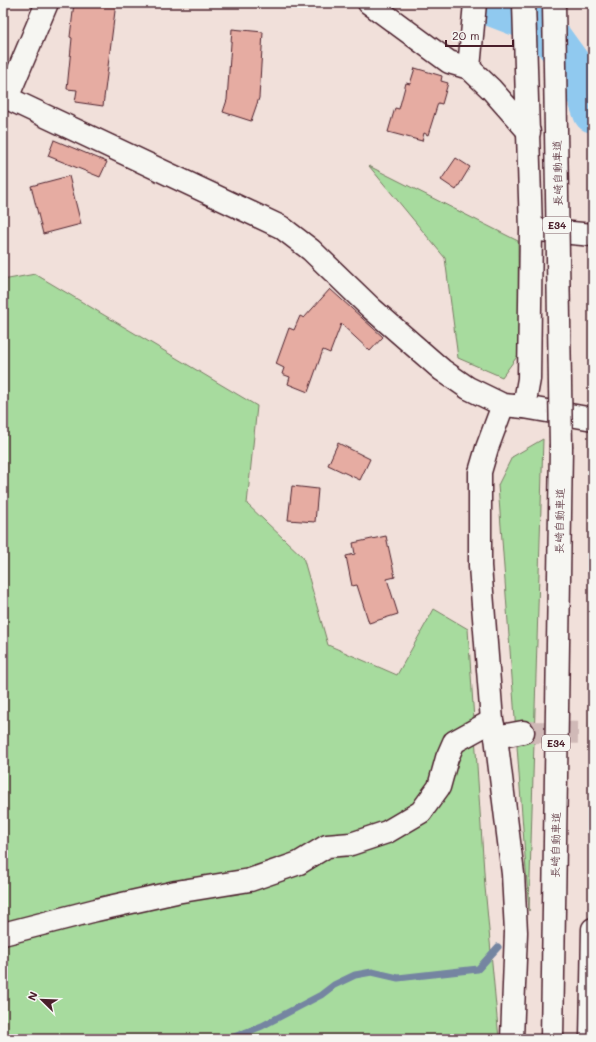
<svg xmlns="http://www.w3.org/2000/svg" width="596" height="1042" font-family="Mali,'Klee One',sans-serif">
  <rect width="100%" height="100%" fill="#f1e0da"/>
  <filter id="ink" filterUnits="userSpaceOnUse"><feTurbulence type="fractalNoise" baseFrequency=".025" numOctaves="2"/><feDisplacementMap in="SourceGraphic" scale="8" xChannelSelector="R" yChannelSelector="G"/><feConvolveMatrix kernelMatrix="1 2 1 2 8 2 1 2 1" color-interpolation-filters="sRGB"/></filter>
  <g filter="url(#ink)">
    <g fill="#a7db9e" stroke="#787d64">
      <path d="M 369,166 L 518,241 L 519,354 L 502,377 L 458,358 L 445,258 Z"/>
      <path d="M 35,274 L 257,406 L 247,504 L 303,557 L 328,645 L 397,675 L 434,609 L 468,629 L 485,887 L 499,1039 L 7,1039 L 3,1020 L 3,280 Z"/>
      <path d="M 543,439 L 529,911 L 498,485 L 512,457 Z"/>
    </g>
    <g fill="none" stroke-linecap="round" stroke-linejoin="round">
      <path stroke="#7485a1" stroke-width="7" d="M 229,1039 L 262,1026 L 321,995 L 334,985 L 355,975 L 372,972 L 398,978 L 478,969 L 498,947"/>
      <path stroke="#90c9ef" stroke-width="40" d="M 483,3 L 543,26 L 580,77 L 593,113"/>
    </g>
    <g fill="#e6aca2" stroke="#4a1f2b">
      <path d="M 74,3 L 116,3 L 103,106 L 75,102 L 77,90 L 67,89 L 72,38 L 70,37 Z"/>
      <path d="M 232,29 L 263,32 L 259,98 L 251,121 L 223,112 L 227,100 Z"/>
      <path d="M 415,68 L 442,76 L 441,81 L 448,83 L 442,104 L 438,103 L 428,135 L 424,133 L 422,141 L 388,132 L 395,108 L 399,109 L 406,83 L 410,84 Z"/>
      <path d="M 54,140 L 107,162 L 100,177 L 48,156 Z"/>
      <path d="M 456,158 L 470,167 L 456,190 L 441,180 Z"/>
      <path d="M 69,176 L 81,224 L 43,234 L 31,186 Z"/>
      <path d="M 330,289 L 383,337 L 370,351 L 341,324 L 330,353 L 323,350 L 308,392 L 288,384 L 290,377 L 282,374 L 284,368 L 276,364 L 289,328 L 294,330 L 300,316 L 304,318 Z"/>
      <path d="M 338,443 L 370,459 L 360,480 L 328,465 Z"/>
      <path d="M 292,486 L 318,489 L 315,522 L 288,520 Z"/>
      <path d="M 386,536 L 395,577 L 387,579 L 398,614 L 369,623 L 357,585 L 352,586 L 346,556 L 355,554 L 353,543 Z"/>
    </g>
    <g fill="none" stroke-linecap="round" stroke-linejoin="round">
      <path stroke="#d0b9b7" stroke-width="22" stroke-dasharray="22 11" stroke-linecap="butt" d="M 523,732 L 593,733"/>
      <defs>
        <g id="street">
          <path d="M 369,3 L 449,62 L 469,68 L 491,89 L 529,132"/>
          <path d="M 469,68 L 475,3"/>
          <path d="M 3,96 L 281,227 L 311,250 L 371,308 L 442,370 L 468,388 L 503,405 L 524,407 L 593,419"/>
          <path d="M 7,98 L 47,3"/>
          <path d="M 539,230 L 593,235"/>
          <path d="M 503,405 L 487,448 L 480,472 L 480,566 L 492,721 L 496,737 L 513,874 L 516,932 L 512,1039"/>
          <path d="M 524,407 L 529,379 L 531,230 L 524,3"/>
          <path d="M 496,737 L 523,732"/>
          <path d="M 3,934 L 96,910 L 176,892 L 250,880 L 299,863 L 327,846 L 351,844 L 387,832 L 421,812 L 439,787 L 447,758 L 454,742 L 492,721"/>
        </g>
        <g id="highway">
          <path d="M 552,1039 L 561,447"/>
          <path d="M 591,1039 L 593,929"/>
        </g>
      </defs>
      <use href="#street" stroke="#4a1f2b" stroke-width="25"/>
      <use href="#highway" stroke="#4a1f2b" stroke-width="25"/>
      <use href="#street" stroke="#f6f6f2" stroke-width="22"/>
      <use href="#highway" stroke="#f6f6f2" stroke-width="22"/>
      <defs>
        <path id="highway-bridge" d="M 554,3 L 561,447"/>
      </defs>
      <use href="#highway-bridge" stroke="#4a1f2b" stroke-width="25" stroke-linecap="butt"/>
      <use href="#highway-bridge" stroke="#f6f6f2" stroke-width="22"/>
    </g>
  </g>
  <g text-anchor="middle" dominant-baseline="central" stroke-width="4" stroke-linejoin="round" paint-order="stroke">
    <g fill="#f6f6f2" stroke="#7e6067" stroke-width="1">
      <rect x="543" y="217" width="28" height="16" rx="3"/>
      <rect x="542" y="735" width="28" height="16" rx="3"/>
    </g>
    <g font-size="10" font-weight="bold" fill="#4a1f2b">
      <text x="557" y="225">E34</text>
      <text x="556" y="743">E34</text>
    </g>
    <g font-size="11" fill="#4a1f2b" stroke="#f6f6f2">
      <text transform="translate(557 173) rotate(-91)">長崎自動車道</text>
      <text transform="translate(559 521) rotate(-89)">長崎自動車道</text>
      <text transform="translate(555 845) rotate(-89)">長崎自動車道</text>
    </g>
  </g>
  <rect width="596" height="1042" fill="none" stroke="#f6f6f2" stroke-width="16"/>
  <rect x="8" y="8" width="580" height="1026" fill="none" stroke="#4a1f2b" stroke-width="1.5" filter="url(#ink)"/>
  <g transform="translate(42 1000) rotate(293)" stroke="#f6f6f2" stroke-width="3" paint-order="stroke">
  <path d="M0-3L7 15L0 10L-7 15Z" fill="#4a1f2b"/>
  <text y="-6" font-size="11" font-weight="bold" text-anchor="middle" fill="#4a1f2b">N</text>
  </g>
  <path d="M446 40v6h67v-6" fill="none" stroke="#4a1f2b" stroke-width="2"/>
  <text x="452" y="40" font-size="12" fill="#4a1f2b" stroke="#f6f6f2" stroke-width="3" paint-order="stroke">20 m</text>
</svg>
